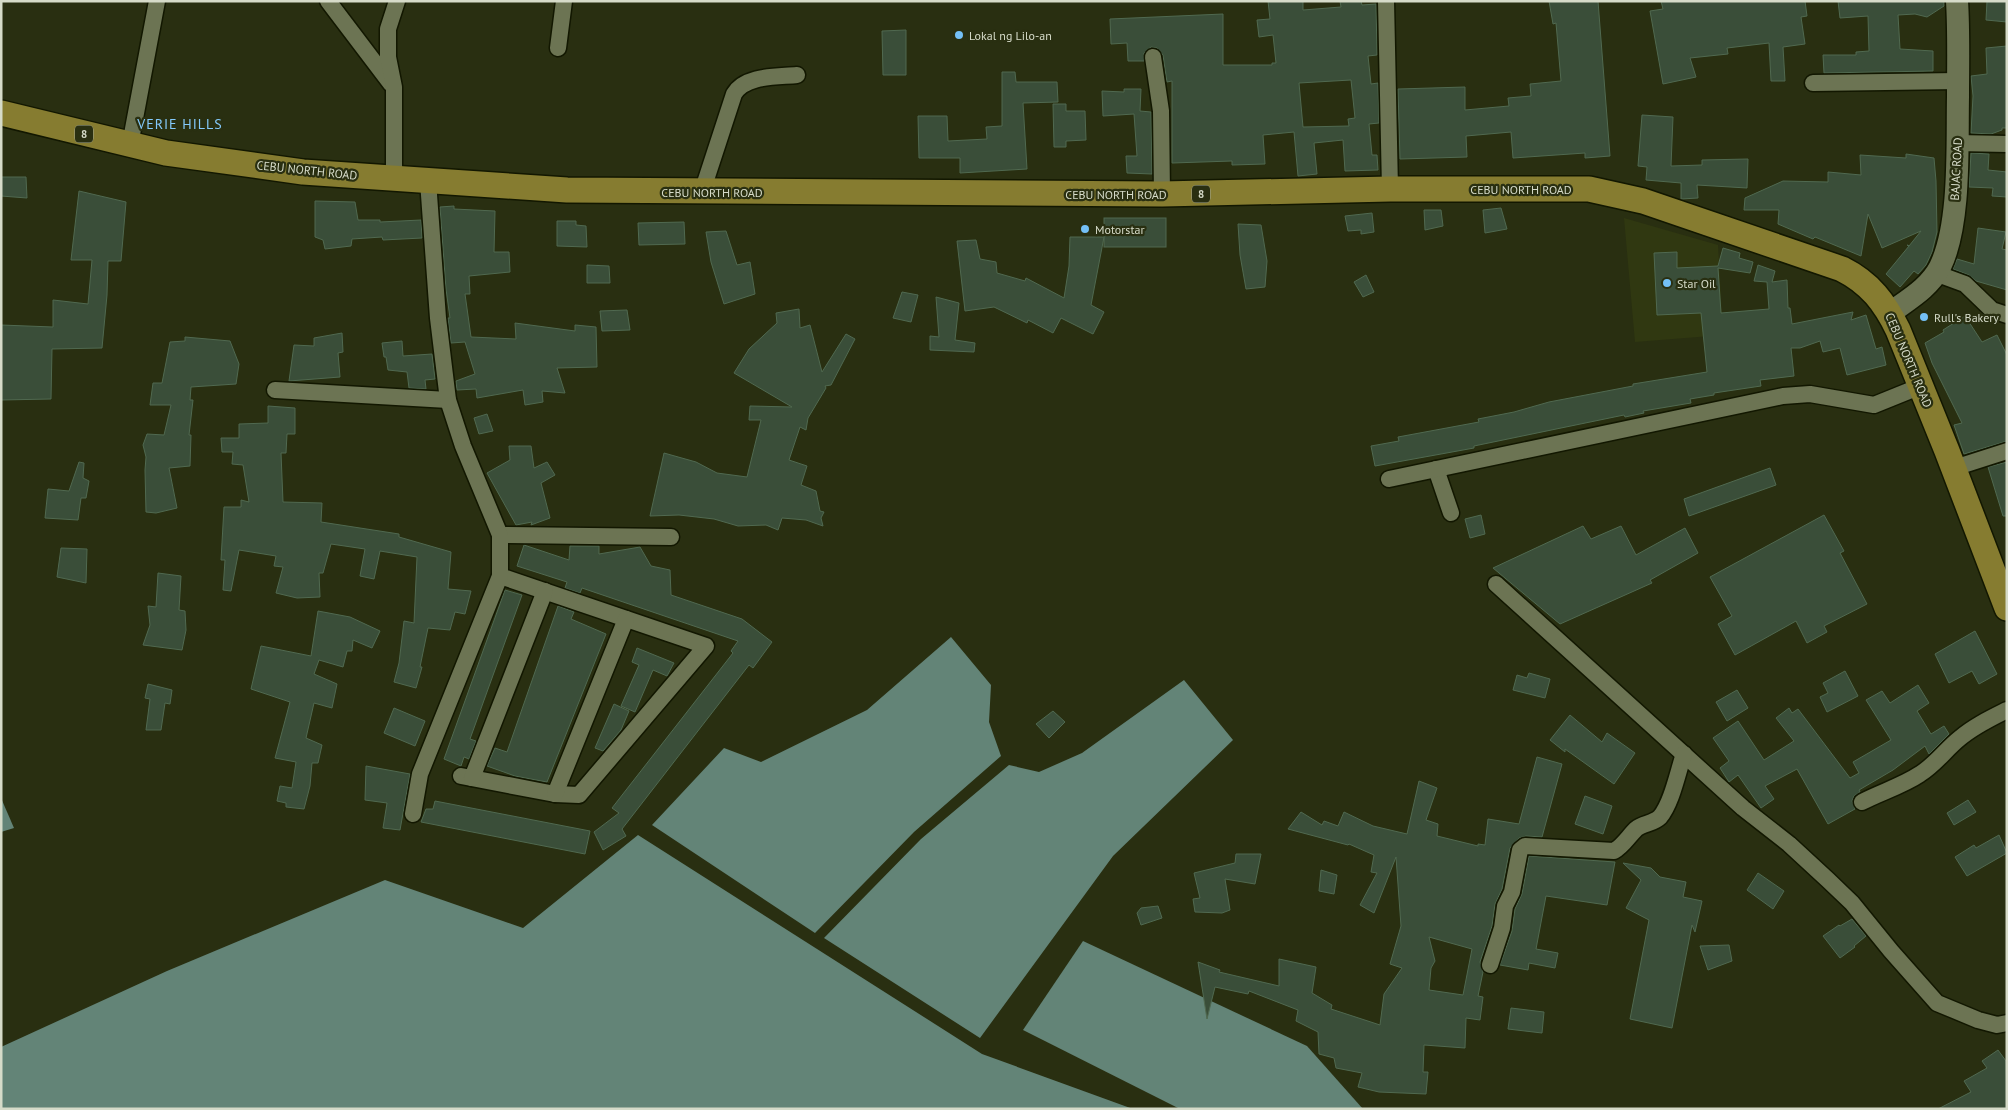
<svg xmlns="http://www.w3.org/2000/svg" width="2008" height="1110" font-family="'PT Sans',sans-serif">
  <rect width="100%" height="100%" fill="#292f11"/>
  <path fill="#303811" d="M 1624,218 L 1718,245 L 1723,335 L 1635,342 Z"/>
  <g fill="#638477">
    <path d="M 951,637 L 991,685 L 989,722 L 1001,756 L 914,832 L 815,933 L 652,825 L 724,748 L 761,762 L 867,710 Z"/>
    <path d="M 1184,680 L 1233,740 L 1113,856 L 980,1038 L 824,938 L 921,839 L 1009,765 L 1039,772 L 1082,753 Z"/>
    <path d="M 1,798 L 14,828 L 1,832 Z"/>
    <path d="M 638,835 L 982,1054 L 1133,1109 L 1,1109 L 1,1047 L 167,971 L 385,880 L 523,928 Z"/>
    <path d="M 1083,941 L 1307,1046 L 1363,1109 L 1180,1109 L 1023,1030 Z"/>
  </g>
  <g fill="#3a4e39" stroke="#506950" fill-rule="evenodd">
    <path d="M 1268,1 L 1303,1 L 1303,10 L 1341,7 L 1340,1 L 1361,1 L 1362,5 L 1376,4 L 1377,55 L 1368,56 L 1371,84 L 1378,83 L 1379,123 L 1369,124 L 1372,155 L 1377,155 L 1378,170 L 1345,171 L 1343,140 L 1314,143 L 1317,174 L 1298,176 L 1294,132 L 1263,135 L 1265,164 L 1232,165 L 1232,161 L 1172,163 L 1172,81 L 1167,82 L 1163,55 L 1157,48 L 1151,47 L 1144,53 L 1144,61 L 1128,61 L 1127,43 L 1111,44 L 1110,19 L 1223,14 L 1223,65 L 1272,65 L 1272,63 L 1276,63 L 1273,35 L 1259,37 L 1257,20 L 1270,19 ZM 1351,80 L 1355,118 L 1348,119 L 1349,126 L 1303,127 L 1299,83 Z"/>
    <path d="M 1549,1 L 1598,1 L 1610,156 L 1585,158 L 1585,153 L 1513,158 L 1511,132 L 1466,136 L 1467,157 L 1400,159 L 1398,89 L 1465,87 L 1465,110 L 1509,106 L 1508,98 L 1531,96 L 1530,84 L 1561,81 L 1556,23 L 1553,24 Z"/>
    <path d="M 1661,1 L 1805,1 L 1807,16 L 1801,17 L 1805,44 L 1783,47 L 1785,81 L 1771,81 L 1769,43 L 1727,48 L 1728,54 L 1690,58 L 1696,77 L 1663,84 L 1650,11 L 1663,9 Z"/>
    <path d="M 1838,1 L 1944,1 L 1944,6 L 1927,17 L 1915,14 L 1898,15 L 1900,49 L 1933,51 L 1933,71 L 1824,73 L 1823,55 L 1856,55 L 1856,52 L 1869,51 L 1868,16 L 1840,18 Z"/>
    <path d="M 1987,1 L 2007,1 L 2007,22 L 1986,20 Z"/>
    <path d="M 906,30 L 906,75 L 883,75 L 882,31 Z"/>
    <path d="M 2007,46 L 2007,128 L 2002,128 L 2002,130 L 1991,134 L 1971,133 L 1973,96 L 1971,76 L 1987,74 L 1986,48 Z"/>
    <path d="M 1002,72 L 1015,72 L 1016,82 L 1057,82 L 1058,102 L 1023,103 L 1027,169 L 960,173 L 960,158 L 919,158 L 918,116 L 947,116 L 948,141 L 987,139 L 986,127 L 1002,126 Z"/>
    <path d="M 1124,89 L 1141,89 L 1140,111 L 1151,112 L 1152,174 L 1127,173 L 1126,156 L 1137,156 L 1134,114 L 1103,116 L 1102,91 L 1124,92 Z"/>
    <path d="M 1053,104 L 1066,104 L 1066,111 L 1085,111 L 1086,140 L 1066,141 L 1066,147 L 1054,147 Z"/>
    <path d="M 1642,115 L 1673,117 L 1671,166 L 1702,165 L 1702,160 L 1748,159 L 1747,188 L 1697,185 L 1698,198 L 1681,199 L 1681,183 L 1646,180 L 1647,167 L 1638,166 Z"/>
    <path d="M 1971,153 L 1989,154 L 1988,170 L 2007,172 L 2007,197 L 1992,196 L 1993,188 L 1969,187 Z"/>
    <path d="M 1906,154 L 1934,158 L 1936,181 L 1937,232 L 1932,252 L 1926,265 L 1918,274 L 1914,271 L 1900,287 L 1886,274 L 1909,246 L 1907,245 L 1909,246 L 1921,231 L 1882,248 L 1868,214 L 1861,256 L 1815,237 L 1813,239 L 1778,224 L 1779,210 L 1744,210 L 1745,198 L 1783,181 L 1828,182 L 1828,172 L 1861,175 L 1860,155 L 1906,158 Z"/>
    <path d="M 1,177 L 26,177 L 27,198 L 1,196 Z"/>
    <path d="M 79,191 L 126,202 L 121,261 L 108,261 L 107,295 L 102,348 L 52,349 L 51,399 L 1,400 L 1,325 L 53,327 L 53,300 L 88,304 L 92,260 L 71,260 Z"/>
    <path d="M 315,201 L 355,202 L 358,220 L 380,220 L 380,222 L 421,220 L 422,238 L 383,240 L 382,237 L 352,239 L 351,246 L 325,249 L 323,240 L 315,237 Z"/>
    <path d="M 454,206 L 454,209 L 495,211 L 494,252 L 509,252 L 510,272 L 469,276 L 470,294 L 465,294 L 471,337 L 516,339 L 515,323 L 575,331 L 575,325 L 596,327 L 597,367 L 557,368 L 565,393 L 542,391 L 543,402 L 525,405 L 523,390 L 477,398 L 476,389 L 457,390 L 456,381 L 475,374 L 465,342 L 451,343 L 448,318 L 450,318 L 446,289 L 440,207 Z"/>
    <path d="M 1501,208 L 1507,229 L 1485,233 L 1483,210 Z"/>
    <path d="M 1424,210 L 1441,210 L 1443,226 L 1425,230 Z"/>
    <path d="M 1372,213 L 1374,232 L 1361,234 L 1361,230 L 1348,231 L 1345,216 Z"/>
    <rect x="1104" y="218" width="62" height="29"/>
    <path d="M 557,221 L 576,221 L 576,225 L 586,226 L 587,247 L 557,246 Z"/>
    <path d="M 684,222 L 685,244 L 639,245 L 638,223 Z"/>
    <path d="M 1238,224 L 1261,225 L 1267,261 L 1265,287 L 1246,289 L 1240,255 Z"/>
    <path d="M 1978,228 L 2006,232 L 2002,249 L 2007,250 L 2007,290 L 1976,281 L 1969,275 L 1953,269 L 1957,259 L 1974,264 Z"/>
    <path d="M 726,231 L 737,265 L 750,262 L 755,294 L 724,304 L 711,262 L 706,232 Z"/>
    <path d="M 1070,237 L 1104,237 L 1091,305 L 1104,312 L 1093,334 L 1061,318 L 1053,333 L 1028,320 L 1027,323 L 994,307 L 965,311 L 957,241 L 976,240 L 980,259 L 996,262 L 997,273 L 1025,281 L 1026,278 L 1064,298 L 1069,266 Z"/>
    <path d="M 1723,248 L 1740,253 L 1739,258 L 1753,262 L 1750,273 L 1718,268 L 1721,313 L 1769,309 L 1767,282 L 1754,281 L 1758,265 L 1775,271 L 1772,282 L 1787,280 L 1788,308 L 1790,308 L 1792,324 L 1853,312 L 1851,320 L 1866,315 L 1876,349 L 1882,347 L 1886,365 L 1847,375 L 1840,348 L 1823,352 L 1820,341 L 1800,348 L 1791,348 L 1794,376 L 1760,380 L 1761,386 L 1714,393 L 1714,395 L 1690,399 L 1691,403 L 1643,411 L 1644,413 L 1625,417 L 1624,415 L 1474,446 L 1474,448 L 1375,466 L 1371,446 L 1399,441 L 1398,437 L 1479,422 L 1478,419 L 1514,412 L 1549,402 L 1633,386 L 1633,384 L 1707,372 L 1701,313 L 1657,315 L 1654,253 L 1677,252 L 1677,268 L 1718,266 Z"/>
    <path d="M 587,265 L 609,266 L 610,283 L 587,283 Z"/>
    <path d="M 1366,275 L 1374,292 L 1363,297 L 1354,282 Z"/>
    <path d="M 902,292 L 918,295 L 911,322 L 893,318 Z"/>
    <path d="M 936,297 L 959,303 L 955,340 L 975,343 L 974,352 L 930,350 L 930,336 L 939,337 Z"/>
    <path d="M 799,309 L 800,328 L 810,325 L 822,372 L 846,334 L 855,339 L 831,385 L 825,386 L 826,388 L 808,418 L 806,430 L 800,427 L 789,460 L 807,466 L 801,485 L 816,491 L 820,511 L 824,512 L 821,518 L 823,526 L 806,520 L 782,518 L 778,530 L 766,525 L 738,526 L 714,519 L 679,515 L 650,516 L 664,453 L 696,462 L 717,473 L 747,477 L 761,420 L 749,420 L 750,406 L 792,407 L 734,373 L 749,349 L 777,323 L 776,313 Z"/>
    <path d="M 627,310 L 630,330 L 602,331 L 600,311 Z"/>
    <path d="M 1965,316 L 1982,342 L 1997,335 L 2007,355 L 2007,441 L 1964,454 L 1954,425 L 1962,423 L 1932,363 L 1925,343 L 1944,332 L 1943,330 Z"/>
    <path d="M 342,333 L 343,352 L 338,353 L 340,377 L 289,381 L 294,345 L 314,346 L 314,338 Z"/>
    <path d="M 185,337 L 230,341 L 239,364 L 236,384 L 191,387 L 190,400 L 193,400 L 189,435 L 191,435 L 190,466 L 169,468 L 177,508 L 156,513 L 146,512 L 145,470 L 146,457 L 143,445 L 147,434 L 164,435 L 171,405 L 150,405 L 153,383 L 162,383 L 170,342 L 185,341 Z"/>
    <path d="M 402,341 L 403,356 L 432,354 L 435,379 L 425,380 L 426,389 L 409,388 L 407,372 L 388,370 L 386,357 L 384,357 L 382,343 Z"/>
    <path d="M 268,406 L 295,408 L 295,434 L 287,434 L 286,453 L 281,453 L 283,502 L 322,503 L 321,522 L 399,534 L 399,537 L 451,552 L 448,589 L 471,591 L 465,614 L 455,612 L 450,630 L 428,628 L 420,667 L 422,667 L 416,688 L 394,682 L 399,663 L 404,621 L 414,623 L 417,557 L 380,551 L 374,579 L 360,576 L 365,549 L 331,544 L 323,573 L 319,573 L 320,597 L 297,598 L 276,593 L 283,567 L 274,566 L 276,556 L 239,550 L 231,591 L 223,590 L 225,560 L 221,560 L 224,507 L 241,507 L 241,500 L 249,502 L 243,465 L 232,464 L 233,452 L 222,452 L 221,438 L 239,438 L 239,424 L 268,423 Z"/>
    <path d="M 487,414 L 493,431 L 479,434 L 474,418 Z"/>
    <path d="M 509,446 L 531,446 L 534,468 L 547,462 L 555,475 L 541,483 L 550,518 L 531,525 L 532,522 L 516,525 L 487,473 L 510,460 Z"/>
    <path d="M 79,462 L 84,463 L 83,478 L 89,481 L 86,498 L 81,498 L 78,520 L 45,518 L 48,489 L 69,491 Z"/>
    <path d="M 2007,462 L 2007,516 L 2003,516 L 1988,467 Z"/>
    <path d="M 1770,468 L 1776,485 L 1689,516 L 1684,499 Z"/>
    <path d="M 1481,515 L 1485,534 L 1470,538 L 1465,519 Z"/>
    <path d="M 1824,515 L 1844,551 L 1840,553 L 1867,604 L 1824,626 L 1827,632 L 1807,643 L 1796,621 L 1735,655 L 1718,624 L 1732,616 L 1710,577 Z"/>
    <path d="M 1583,526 L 1591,539 L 1621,526 L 1636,555 L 1685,528 L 1698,553 L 1650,580 L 1652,583 L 1560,624 L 1493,568 Z"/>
    <path d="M 524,545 L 569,560 L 570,546 L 599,546 L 599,554 L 640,547 L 651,566 L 670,570 L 671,595 L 742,619 L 772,642 L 753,668 L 749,665 L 622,829 L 626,836 L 603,850 L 594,832 L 619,813 L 612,808 L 733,653 L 731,651 L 738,641 L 582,588 L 580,593 L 565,588 L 567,582 L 517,566 Z"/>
    <path d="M 61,548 L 87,549 L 86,583 L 57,577 Z"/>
    <path d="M 158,573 L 181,576 L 179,610 L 185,611 L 186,630 L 182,650 L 143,645 L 150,625 L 148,606 L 156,607 Z"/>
    <path d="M 505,590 L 522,595 L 470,739 L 476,741 L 469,759 L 464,757 L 461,766 L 444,759 Z"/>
    <path d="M 558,606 L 574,612 L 571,619 L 606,634 L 547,782 L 515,776 L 487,766 L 495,748 L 507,752 Z"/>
    <path d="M 318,611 L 350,617 L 380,631 L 372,648 L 353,640 L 352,651 L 347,651 L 343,667 L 319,660 L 314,674 L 337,684 L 332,708 L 314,703 L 306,738 L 322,745 L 318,763 L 312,763 L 310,786 L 304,809 L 286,807 L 286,803 L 277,801 L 280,786 L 292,788 L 296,762 L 275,758 L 290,702 L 251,689 L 261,646 L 311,656 Z"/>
    <path d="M 1975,631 L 1997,674 L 1979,684 L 1972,671 L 1949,683 L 1935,654 Z"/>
    <path d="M 637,648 L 674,663 L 667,676 L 653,670 L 635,712 L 621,706 L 639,665 L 632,662 Z"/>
    <path d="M 1845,671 L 1858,696 L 1827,712 L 1820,697 L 1828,693 L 1823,683 Z"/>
    <path d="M 1529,673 L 1550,679 L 1545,698 L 1513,690 L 1517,675 L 1527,678 Z"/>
    <path d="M 148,684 L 172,690 L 170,704 L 165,703 L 161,730 L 146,730 L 150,699 L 145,698 Z"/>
    <path d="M 1918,685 L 1929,703 L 1917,711 L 1931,734 L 1944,726 L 1949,734 L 1929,754 L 1925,746 L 1893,770 L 1859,790 L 1860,792 L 1854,796 L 1852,801 L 1855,809 L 1828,824 L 1797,769 L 1765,786 L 1774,799 L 1761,808 L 1738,775 L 1729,782 L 1720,768 L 1729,761 L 1713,738 L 1738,721 L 1764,760 L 1794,741 L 1776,718 L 1789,708 L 1792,713 L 1798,709 L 1850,778 L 1859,773 L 1853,762 L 1891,740 L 1866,700 L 1882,691 L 1890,703 Z"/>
    <path d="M 1737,690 L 1748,708 L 1727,721 L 1716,702 Z"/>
    <path d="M 614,704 L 629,711 L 621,730 L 603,751 L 595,748 Z"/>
    <path d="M 394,708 L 425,721 L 415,746 L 384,733 Z"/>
    <path d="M 1053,711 L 1065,722 L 1049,738 L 1036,724 Z"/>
    <path d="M 1570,715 L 1602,742 L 1607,733 L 1635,753 L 1614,784 L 1565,749 L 1565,752 L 1550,740 Z"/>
    <path d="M 1537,757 L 1562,764 L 1542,837 L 1526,836 L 1519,838 L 1510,848 L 1502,889 L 1495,904 L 1492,926 L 1480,962 L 1483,972 L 1478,996 L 1483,997 L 1480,1020 L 1466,1018 L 1465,1048 L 1424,1045 L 1423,1072 L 1428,1072 L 1426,1094 L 1379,1092 L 1358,1087 L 1362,1073 L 1336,1068 L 1334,1058 L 1319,1054 L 1318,1032 L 1296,1021 L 1298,1010 L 1249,991 L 1248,994 L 1215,987 L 1207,1019 L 1198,962 L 1220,970 L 1219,972 L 1279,986 L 1279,959 L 1316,967 L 1312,993 L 1332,1005 L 1331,1009 L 1380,1025 L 1384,994 L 1402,968 L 1390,964 L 1401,926 L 1396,857 L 1374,913 L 1360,905 L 1377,873 L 1371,872 L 1374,855 L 1349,844 L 1348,845 L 1288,829 L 1301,812 L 1322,825 L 1324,821 L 1338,826 L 1344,812 L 1373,826 L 1407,834 L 1419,781 L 1437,788 L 1426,820 L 1438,824 L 1437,836 L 1478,846 L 1478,844 L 1485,845 L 1488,819 L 1519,824 ZM 1429,937 L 1472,949 L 1463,995 L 1429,990 L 1431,968 L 1435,961 Z"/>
    <path d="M 366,766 L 410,774 L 400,830 L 383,828 L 387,803 L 365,800 Z"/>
    <path d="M 1585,796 L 1612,806 L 1603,834 L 1575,824 Z"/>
    <path d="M 1968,800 L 1976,812 L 1954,825 L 1947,813 Z"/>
    <path d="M 435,801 L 590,831 L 585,854 L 421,822 L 426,809 L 433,809 Z"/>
    <path d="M 1999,835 L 2007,853 L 1967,876 L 1955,857 L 1974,845 L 1976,848 Z"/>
    <path d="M 1236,854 L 1261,854 L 1255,884 L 1225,879 L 1230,910 L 1222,913 L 1195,912 L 1193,899 L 1200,898 L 1194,873 L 1235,863 Z"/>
    <path d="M 1529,856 L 1615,862 L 1607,905 L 1546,896 L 1536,949 L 1558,953 L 1555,968 L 1529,963 L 1528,970 L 1500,965 L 1512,931 L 1515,909 L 1522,894 Z"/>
    <path d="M 1623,863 L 1651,868 L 1660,877 L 1686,882 L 1683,897 L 1702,901 L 1695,932 L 1692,925 L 1672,1028 L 1630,1019 L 1649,920 L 1626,908 L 1641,880 Z"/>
    <path d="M 1321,870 L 1337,875 L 1334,894 L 1319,891 Z"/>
    <path d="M 1758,873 L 1784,891 L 1773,909 L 1747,890 Z"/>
    <path d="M 1158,906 L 1162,918 L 1141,925 L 1137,913 L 1141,908 Z"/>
    <path d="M 1852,919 L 1866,936 L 1854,946 L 1855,947 L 1840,958 L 1823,936 L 1839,925 L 1840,926 Z"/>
    <path d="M 1729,945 L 1732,961 L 1708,970 L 1700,946 Z"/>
    <path d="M 1511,1008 L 1544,1012 L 1542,1033 L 1508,1029 Z"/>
    <path d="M 1998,1050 L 2006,1061 L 2007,1109 L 1938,1109 L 1971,1092 L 1964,1081 L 1987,1068 L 1982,1061 Z"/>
  </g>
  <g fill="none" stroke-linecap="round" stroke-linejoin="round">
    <defs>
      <g id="street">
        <path d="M 328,1 L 391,84"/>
        <path d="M 1386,1 L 1390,189"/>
        <path d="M 558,48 L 564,1"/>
        <path d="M 1153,57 L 1161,111 L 1162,194"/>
        <path d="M 1813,83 L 1958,81"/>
        <path d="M 1957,143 L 2007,144"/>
        <path d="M 130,145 L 157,1"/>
        <path d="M 394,179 L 394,87 L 388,57 L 388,29 L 397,1"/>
        <path d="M 702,192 L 734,94 C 745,75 777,77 797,75"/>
        <path d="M 1935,273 L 1965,284 L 1992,310 L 2007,315"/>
        <path d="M 275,390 L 448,400"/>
        <path d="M 1954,468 L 2007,451"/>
        <path d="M 1436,469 L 1451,513"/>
        <path d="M 1389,479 L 1783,396 L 1810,394 L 1874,405 L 1921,386"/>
        <path d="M 500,535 L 671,537"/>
        <path d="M 1496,584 L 1743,808 L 1789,844 L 1828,880 L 1852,903 L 1891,951 L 1937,1003 L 1978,1020 L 1997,1025 L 2007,1023"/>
        <path d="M 461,776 L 555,794 L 579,795 L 706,646 L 500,576"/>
        <path d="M 472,778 L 545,591"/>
        <path d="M 555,794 L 626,619"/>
        <path d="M 1862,802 C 1881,792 1902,786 1920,774 C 1936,764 1946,749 1960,738 C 1974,726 1991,718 2007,710"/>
        <path d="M 413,814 L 420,774 L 500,576 L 500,535 L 463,446 L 448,400 L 438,318 L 428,181"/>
        <path d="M 1490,965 L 1502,928 L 1505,906 L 1512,892 L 1520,850 L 1525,846 L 1614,851 C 1623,846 1628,837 1636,829 C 1643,823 1653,824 1660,817 C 1672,803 1678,771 1684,754"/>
      </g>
      <path id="secondary" d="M 1890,313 C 1909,299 1929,288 1940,267 C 1961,224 1957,145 1958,97 C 1958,65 1959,33 1957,1"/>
      <path id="primary" d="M 1,113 L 166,153 L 303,172 L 567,190 L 1162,194 L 1390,189 L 1589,189 L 1643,201 L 1842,269 C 1870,283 1885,303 1898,330 L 1947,451 L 2007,608"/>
    </defs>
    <use href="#street" stroke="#121700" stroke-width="19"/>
    <use href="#secondary" stroke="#121700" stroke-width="25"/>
    <use href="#primary" stroke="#121700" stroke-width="28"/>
    <use href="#street" stroke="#6c7453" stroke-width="16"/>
    <use href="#secondary" stroke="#6c7453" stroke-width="22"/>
    <use href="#primary" stroke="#867c30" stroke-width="25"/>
  </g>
  <g fill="#74c0f6" stroke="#292f11" stroke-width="2">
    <circle cx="959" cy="35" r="5"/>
    <circle cx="1085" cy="229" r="5"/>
    <circle cx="1667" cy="283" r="5"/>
    <circle cx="1924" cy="317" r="5"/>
  </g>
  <g text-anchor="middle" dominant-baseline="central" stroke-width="4.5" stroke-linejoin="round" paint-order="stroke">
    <g fill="#292f11" stroke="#a2a792" stroke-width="1">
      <rect x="75" y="125.5" width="18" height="17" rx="4"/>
      <rect x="1192" y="185.5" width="18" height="17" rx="4"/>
    </g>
    <g font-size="11" font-weight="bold" fill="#d6dbc9">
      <text x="84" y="134">8</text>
      <text x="1201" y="194">8</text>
    </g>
    <g font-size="12" fill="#d6dbc9" stroke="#292f11" text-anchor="start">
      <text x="969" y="35">Lokal ng Lilo-an</text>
      <text x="1095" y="229">Motorstar</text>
      <text x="1677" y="283">Star Oil</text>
      <text x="1934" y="317">Rull's Bakery</text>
    </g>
    <g font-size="12" fill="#d6dbc9" stroke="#292f11">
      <text transform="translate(1956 169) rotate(-87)">BAJAC ROAD</text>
      <text transform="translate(307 170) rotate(6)">CEBU NORTH ROAD</text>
      <text x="1521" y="189">CEBU NORTH ROAD</text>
      <text x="712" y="192">CEBU NORTH ROAD</text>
      <text x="1116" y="194">CEBU NORTH ROAD</text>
      <text transform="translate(1909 360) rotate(67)">CEBU NORTH ROAD</text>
    </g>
    <g font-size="14" letter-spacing="1" fill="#84cafc" stroke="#292f11">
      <text x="180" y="124">VERIE HILLS</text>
    </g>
  </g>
  <rect width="2008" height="1110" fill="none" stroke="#d6dbc9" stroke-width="5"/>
</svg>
